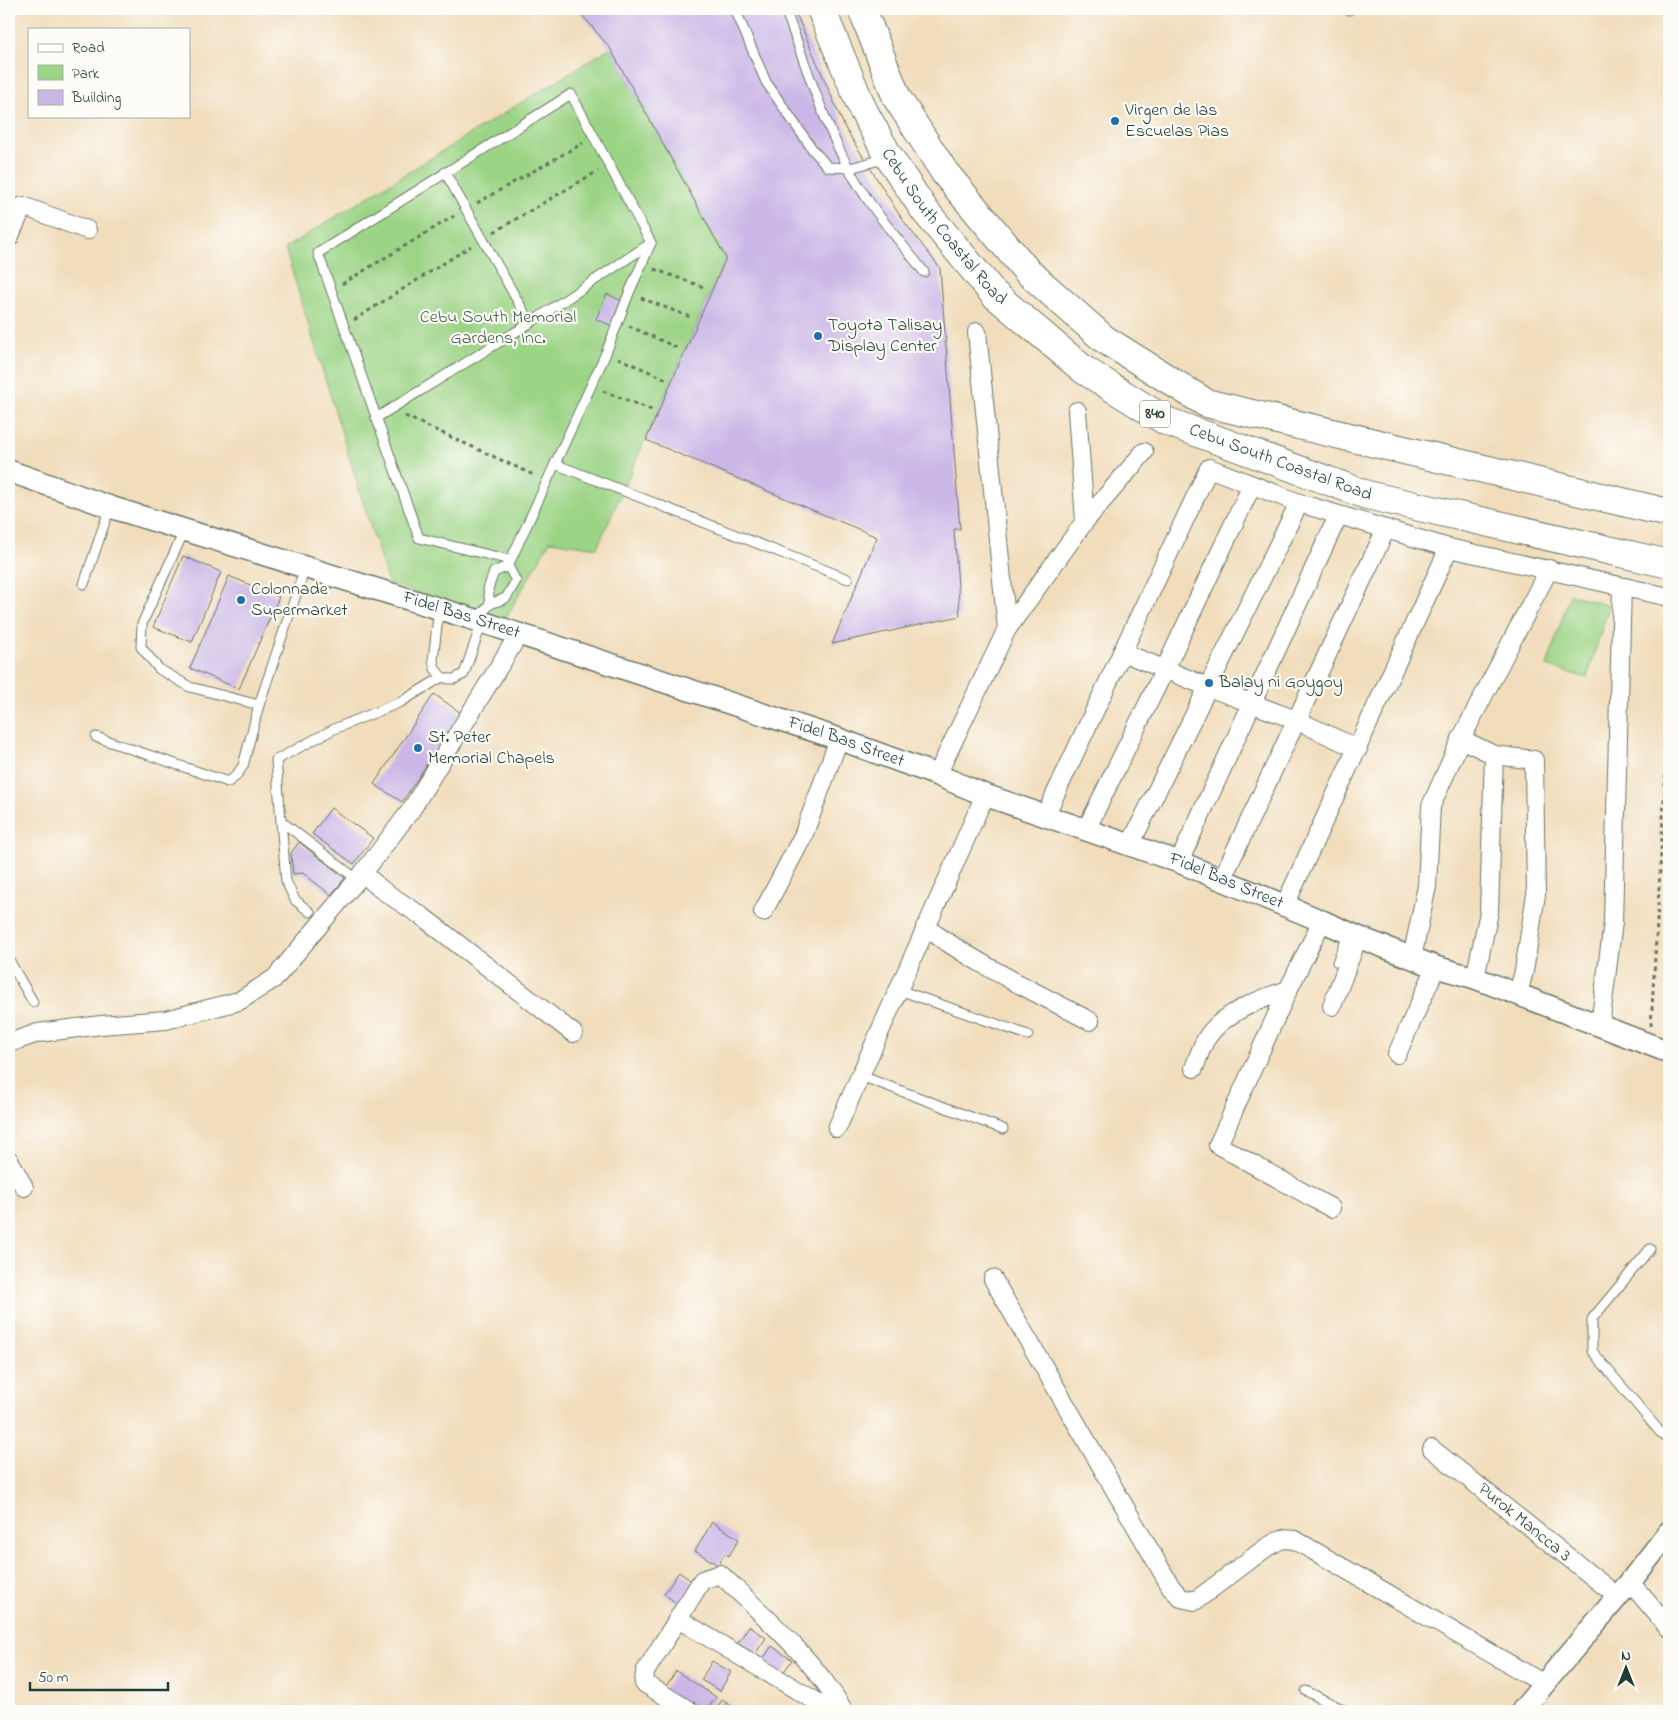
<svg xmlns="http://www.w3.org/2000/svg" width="1678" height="1720" font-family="'Indie Flower',sans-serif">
  <rect width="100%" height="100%" fill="#fdfcf7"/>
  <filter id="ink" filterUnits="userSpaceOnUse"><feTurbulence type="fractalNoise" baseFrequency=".02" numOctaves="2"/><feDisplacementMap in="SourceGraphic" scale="10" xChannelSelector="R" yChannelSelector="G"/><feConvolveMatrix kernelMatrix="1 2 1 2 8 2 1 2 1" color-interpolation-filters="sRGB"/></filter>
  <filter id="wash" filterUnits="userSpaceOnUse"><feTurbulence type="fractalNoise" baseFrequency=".0096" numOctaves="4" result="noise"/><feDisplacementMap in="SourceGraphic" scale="20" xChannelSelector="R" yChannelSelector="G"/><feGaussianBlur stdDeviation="1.12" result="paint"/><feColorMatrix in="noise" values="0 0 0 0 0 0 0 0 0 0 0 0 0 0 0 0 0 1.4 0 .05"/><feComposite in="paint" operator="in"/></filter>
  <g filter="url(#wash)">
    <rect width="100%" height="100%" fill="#f1ddbc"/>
    <g fill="#9cd486" stroke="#5e885d">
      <path d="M 610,48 L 726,258 L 597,548 L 550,541 L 504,621 L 388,583 L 285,248 Z"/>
      <path d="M 1570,594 L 1609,606 L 1587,678 L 1547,666 Z"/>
    </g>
    <g id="blocks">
      <g fill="#cbb7e7">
        <path d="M 577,9 L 794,9 L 845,128 L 902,219 L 940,268 L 960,529 L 954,529 L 960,616 L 832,644 L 877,537 L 646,440 L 726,258 L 610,48 Z"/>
        <path d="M 607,294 L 624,302 L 613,326 L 596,319 Z"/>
        <path d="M 183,556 L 221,572 L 192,642 L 153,627 Z"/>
        <path d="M 229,576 L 279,597 L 239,689 L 190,668 Z"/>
        <path d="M 434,694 L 461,713 L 402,802 L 374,784 Z"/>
        <path d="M 331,808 L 373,838 L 354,864 L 312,834 Z"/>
        <path d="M 299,842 L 345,878 L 331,895 L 303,873 L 293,874 L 291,853 Z"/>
        <path d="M 712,1522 L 739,1539 L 729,1556 L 725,1553 L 718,1565 L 695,1551 Z"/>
        <path d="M 679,1572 L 697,1585 L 682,1607 L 664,1594 Z"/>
        <path d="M 749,1626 L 766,1638 L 753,1657 L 736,1646 Z"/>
        <path d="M 772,1646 L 792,1660 L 781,1676 L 761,1662 Z"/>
        <path d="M 712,1661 L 731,1672 L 720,1691 L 701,1680 Z"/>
        <path d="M 676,1671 L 716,1697 L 706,1711 L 695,1711 L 663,1691 Z"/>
        <path d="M 722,1700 L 739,1711 L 715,1711 Z"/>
      </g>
    </g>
  </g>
  <g filter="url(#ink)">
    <use href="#blocks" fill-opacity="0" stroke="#687564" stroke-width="1"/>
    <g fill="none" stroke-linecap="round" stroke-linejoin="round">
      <defs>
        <g id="service">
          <path d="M 735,9 L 766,82 L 813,150 L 828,167 L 850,168 L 887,158"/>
          <path d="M 785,9 C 809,72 828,141 866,197 C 883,223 905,247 924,272"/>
          <path d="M 1348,9 L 1349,10"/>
          <path d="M 445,172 L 530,323"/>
          <path d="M 376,418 L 530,323 L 651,243"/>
          <path d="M 555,464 L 848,579"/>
          <path d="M 185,529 L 142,624 L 141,647 L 159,669 L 190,687 L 259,705"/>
          <path d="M 84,584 L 110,507"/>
          <path d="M 490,604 L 506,598 L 516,581 L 508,566"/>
          <path d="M 439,608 L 433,660 L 435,669 L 442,677 L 448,679 L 454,679 L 464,674 L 482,622"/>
          <path d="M 476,620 L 490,604 L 488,589 L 494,572 L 508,566 L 606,353 L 629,293 L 651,243 L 571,94 L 318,253 L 419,538 L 510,560"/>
          <path d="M 96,737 L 228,782 L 235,777 L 243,766 L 259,705 L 305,568"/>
          <path d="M 281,821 L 358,880"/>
          <path d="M 310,912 L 295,900 L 286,881 L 276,760 L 334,729 L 401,702 L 442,677"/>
          <path d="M 9,960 L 33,1002"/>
          <path d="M 1337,962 L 1349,933"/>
          <path d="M 899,990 L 1028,1035"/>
          <path d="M 861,1076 L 1003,1129"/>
          <path d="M 1650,1249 L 1592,1319 L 1592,1351 L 1660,1432 L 1669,1440"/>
          <path d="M 1306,1691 L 1346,1711"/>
        </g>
        <g id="minor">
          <path d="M 9,238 L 23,206 L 87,230"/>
          <path d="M 977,332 L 1007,629"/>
          <path d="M 1077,411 L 1085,521"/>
          <path d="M 1122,652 L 1208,687 L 1296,720 L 1358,749"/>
          <path d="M 1461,739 L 1494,755 L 1489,912 L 1475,978"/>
          <path d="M 1494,755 L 1534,760 L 1536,894 L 1524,971 L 1518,994"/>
          <path d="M 937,775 L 1007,629 L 1085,521 L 1144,452"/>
          <path d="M 1045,816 L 1209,468 L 1299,503 L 1449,548 L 1669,597"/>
          <path d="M 1086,830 L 1165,669 L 1252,485"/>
          <path d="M 1130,845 L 1299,503"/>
          <path d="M 1179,862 L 1338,516"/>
          <path d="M 363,873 L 382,890 L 423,917 L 573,1033"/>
          <path d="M 1222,879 L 1386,529"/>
          <path d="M 1285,905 L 1449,548"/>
          <path d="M 763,912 L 803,836 L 839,739"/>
          <path d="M 1322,921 L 1288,990 L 1218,1145 L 1331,1208"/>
          <path d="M 925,927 C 978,965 1033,991 1090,1021"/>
          <path d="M 1412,958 L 1427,886 L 1431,806 L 1461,739 L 1549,569"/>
          <path d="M 1332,1006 L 1358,937"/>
          <path d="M 1600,1026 L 1613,922 L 1622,587"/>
          <path d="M 9,1043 L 38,1033 L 101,1025 L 166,1020 L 239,1001 L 275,978 L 363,873 L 411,810 L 519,634"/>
          <path d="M 1397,1054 L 1436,967"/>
          <path d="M 1194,1068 C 1198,1058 1201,1048 1206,1039 C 1222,1013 1260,999 1288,990"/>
          <path d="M 837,1128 L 985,795"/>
          <path d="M 9,1160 L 24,1187"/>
          <path d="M 993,1279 L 1171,1587 L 1181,1598 L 1195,1601 L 1267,1547 L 1282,1539 L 1295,1540 L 1544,1684"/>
          <path d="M 1432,1449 L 1617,1596"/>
          <path d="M 1630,1582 L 1669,1628"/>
          <path d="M 678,1619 L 832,1711"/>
          <path d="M 690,1711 L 644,1683 L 645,1672 L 702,1580 L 720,1574 C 764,1616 813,1658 844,1711"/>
        </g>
        <g id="tertiary">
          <path id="s1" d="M 9,471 L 110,507 L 476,620 L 839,739 L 937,775 L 985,795 L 1179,862 L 1322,921 L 1358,937 L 1436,967 L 1475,978 L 1669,1052"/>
          <path d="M 1522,1711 L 1544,1684 L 1630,1582 L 1669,1532"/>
        </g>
        <g id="trunk">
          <path id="s2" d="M 821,9 L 863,110 L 889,157 L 925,211 L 994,294 L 1084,370 L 1166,421 L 1367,495 L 1669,564"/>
          <path d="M 862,9 L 897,98 L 945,173 L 1027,271 L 1104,339 L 1206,403 L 1669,513"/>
        </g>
      </defs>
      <use href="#service" stroke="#687564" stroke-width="11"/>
      <use href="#minor" stroke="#687564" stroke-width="20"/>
      <use href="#tertiary" stroke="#687564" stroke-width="24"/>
      <use href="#trunk" stroke="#687564" stroke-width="30"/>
      <g stroke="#687564" stroke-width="3" stroke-dasharray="4 4" stroke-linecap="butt">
        <path d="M 477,203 L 583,143"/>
        <path d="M 494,232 L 598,171"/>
        <path d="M 654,269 L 706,288"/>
        <path d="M 342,284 L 454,216"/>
        <path d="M 641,298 L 693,318"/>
        <path d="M 354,320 L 471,246"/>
        <path d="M 629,326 L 680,349"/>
        <path d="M 618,358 L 666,379"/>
        <path d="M 603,391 L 652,410"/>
        <path d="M 405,416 L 536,476"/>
        <path d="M 1651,1026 L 1669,714"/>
      </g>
      <use href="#service" stroke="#fff" stroke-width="9"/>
      <use href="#minor" stroke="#fff" stroke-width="18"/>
      <use href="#tertiary" stroke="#fff" stroke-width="21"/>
      <use href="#trunk" stroke="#fff" stroke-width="28"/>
    </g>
  </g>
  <g fill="#1f6fb2" stroke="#fdfcf7" stroke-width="2">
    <circle cx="1115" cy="121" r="5"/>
    <circle cx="818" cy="336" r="5"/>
    <circle cx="241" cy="600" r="5"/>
    <circle cx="1209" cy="683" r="5"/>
    <circle cx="418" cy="748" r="5"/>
  </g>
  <g text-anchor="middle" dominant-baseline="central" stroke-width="4.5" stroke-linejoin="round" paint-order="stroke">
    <rect fill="#fdfcf7" stroke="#62766e" stroke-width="1" x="1140" y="400.5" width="30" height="27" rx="4"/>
    <g font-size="16" font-weight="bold" fill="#1f3d34">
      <text x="1155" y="414">840</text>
    </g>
    <g font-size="18" fill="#1f3d34" stroke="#fdfcf7" text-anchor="start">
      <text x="1125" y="111">Virgen de las<tspan x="1125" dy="21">Escuelas Pias</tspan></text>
      <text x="828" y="326">Toyota Talisay<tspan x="828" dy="21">Display Center</tspan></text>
      <text x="251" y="590">Colonnade<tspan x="251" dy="21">Supermarket</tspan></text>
      <text x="1219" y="683">Balay ni Goygoy</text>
      <text x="428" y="738">St. Peter<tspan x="428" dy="21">Memorial Chapels</tspan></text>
    </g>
    <g font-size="18" fill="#1f3d34" stroke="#fdfcf7">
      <text stroke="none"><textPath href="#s2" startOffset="252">Cebu South Coastal Road</textPath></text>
      <text stroke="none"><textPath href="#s2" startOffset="672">Cebu South Coastal Road</textPath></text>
      <text stroke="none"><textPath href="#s1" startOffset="475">Fidel Bas Street</textPath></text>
      <text stroke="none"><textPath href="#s1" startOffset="880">Fidel Bas Street</textPath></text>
      <text stroke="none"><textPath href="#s1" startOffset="1285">Fidel Bas Street</textPath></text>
      <text transform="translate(1524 1523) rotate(39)">Purok Mancca 3</text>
    </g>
    <g font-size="18" fill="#3e6348" stroke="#fdfcf7">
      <text x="498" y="318">Cebu South Memorial<tspan x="498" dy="21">Gardens, Inc.</tspan></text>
    </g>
  </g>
  <rect width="1678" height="1720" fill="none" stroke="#fdfcf7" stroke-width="30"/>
  <rect x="28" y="28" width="162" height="90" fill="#fdfcf7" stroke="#a4b0a9"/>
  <rect x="38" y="44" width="25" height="8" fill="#ffffff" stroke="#a4b0a9"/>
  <text x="72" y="52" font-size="15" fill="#1f3d34">Road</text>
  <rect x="38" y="65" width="25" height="15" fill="#9cd486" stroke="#a4b0a9"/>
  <text x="72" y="78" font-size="15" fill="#1f3d34">Park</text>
  <rect x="38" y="90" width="25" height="15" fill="#cbb7e7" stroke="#a4b0a9"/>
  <text x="72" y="102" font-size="15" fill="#1f3d34">Building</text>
  <g transform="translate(1626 1668)" stroke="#fdfcf7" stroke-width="4" paint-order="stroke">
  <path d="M0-4L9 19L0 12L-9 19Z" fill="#1f3d34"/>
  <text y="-8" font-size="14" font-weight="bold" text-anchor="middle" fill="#1f3d34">N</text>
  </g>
  <path d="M30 1682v8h138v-8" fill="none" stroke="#1f3d34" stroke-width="2.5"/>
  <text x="38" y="1682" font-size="15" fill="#1f3d34" stroke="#fdfcf7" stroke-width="4" paint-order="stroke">50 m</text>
</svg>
